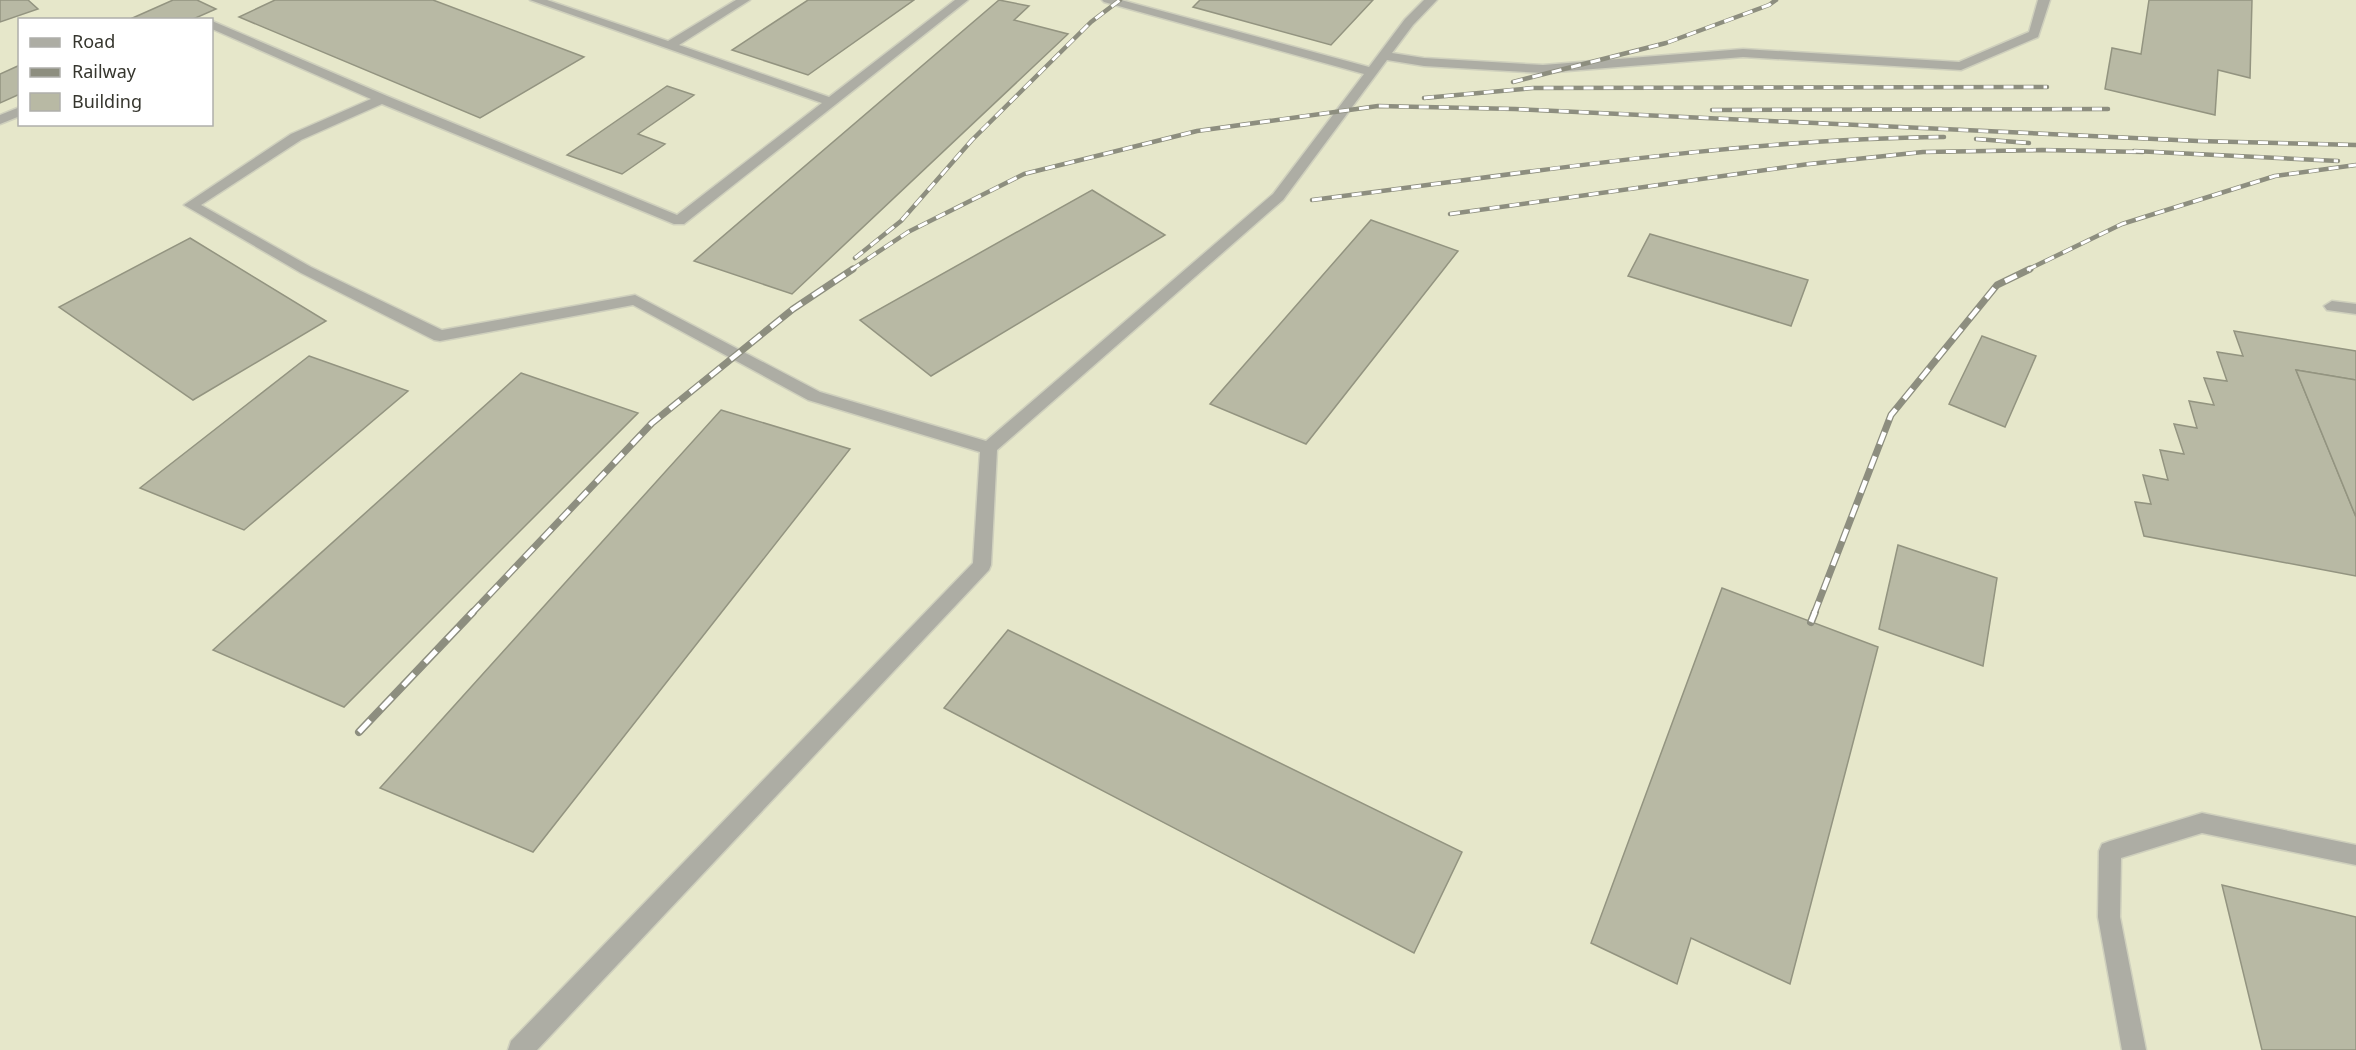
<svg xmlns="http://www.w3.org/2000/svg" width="2356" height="1050" font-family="'Noto Sans',sans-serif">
  <rect width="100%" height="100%" fill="#f1f2dc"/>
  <path fill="#e6e7ca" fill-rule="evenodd" d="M 0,0 L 2356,0 L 2356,1050 L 0,1050 ZM 20,20 L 212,20 L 212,124 L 20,124 Z"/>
  <g fill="#b8b9a4" stroke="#939480" stroke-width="1.5">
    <path d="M 0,0 L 28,0 L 38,9 L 0,22 Z"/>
    <path d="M 173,0 L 197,0 L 216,9 L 191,20 L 128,20 Z"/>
    <path d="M 275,0 L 433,0 L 584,57 L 480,118 L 239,17 Z"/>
    <path d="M 808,0 L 914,0 L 808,75 L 732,50 Z"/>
    <path d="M 999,0 L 1029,6 L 1014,20 L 1068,34 L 792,294 L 694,261 Z"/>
    <path d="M 1200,0 L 1373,0 L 1331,45 L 1193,7 Z"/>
    <path d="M 2149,0 L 2252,0 L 2250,78 L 2218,70 L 2215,115 L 2105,89 L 2112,48 L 2141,54 Z"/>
    <path d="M 20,65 L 20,94 L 0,103 L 0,74 Z"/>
    <path d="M 667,86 L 694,95 L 638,134 L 665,144 L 622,174 L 567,155 Z"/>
    <path d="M 1092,190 L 1165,235 L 931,376 L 860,320 Z"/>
    <path d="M 1371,220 L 1458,251 L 1306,444 L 1210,404 Z"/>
    <path d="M 1650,234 L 1808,280 L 1791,326 L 1628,276 Z"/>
    <path d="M 190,238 L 326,321 L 193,400 L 59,307 Z"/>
    <path d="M 2234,331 L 2356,351 L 2356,380 L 2296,370 L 2356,517 L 2356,576 L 2144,536 L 2135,502 L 2151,504 L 2143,475 L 2168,480 L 2160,450 L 2184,454 L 2174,424 L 2197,428 L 2189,401 L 2214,405 L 2204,378 L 2227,381 L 2217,352 L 2243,356 Z"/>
    <path d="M 1982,336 L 2036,356 L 2005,427 L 1949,404 Z"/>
    <path d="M 309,356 L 408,391 L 244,530 L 140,488 Z"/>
    <path d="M 2296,370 L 2356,380 L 2356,517 Z"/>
    <path d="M 521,373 L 638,413 L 344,707 L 213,650 Z"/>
    <path d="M 721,410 L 850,449 L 533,852 L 380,788 Z"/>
    <path d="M 1898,545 L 1997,578 L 1983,666 L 1879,629 Z"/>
    <path d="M 1722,588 L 1878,647 L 1790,984 L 1691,938 L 1677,984 L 1591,943 Z"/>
    <path d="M 1008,630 L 1462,852 L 1414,953 L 944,708 Z"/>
    <path d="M 2222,885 L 2356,917 L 2356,1050 L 2262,1050 Z"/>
  </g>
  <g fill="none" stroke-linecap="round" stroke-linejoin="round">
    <defs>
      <g id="minor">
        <path d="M 530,0 L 547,0 L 668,41 L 736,0 L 750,0 L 679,45 L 829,97 L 955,0 L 968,0 L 684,224 L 674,224 L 382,104 L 301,140 L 201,205 L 311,267 L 442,330 L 635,295 L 820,392 L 986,441 L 1273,194 L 1364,74 L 1104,2 L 1102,0 L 1121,0 L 1369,67 L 1405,19 L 1424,0 L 1437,0 L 1413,25 L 1392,53 L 1424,58 L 1543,65 L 1743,49 L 1959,62 L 2029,32 L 2038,0 L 2050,0 L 2038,37 L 1961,70 L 1743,57 L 1543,73 L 1424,66 L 1387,60 L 1283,200 L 997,450 L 991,565 L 989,570 L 537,1050 L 508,1050 L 511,1041 L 973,563 L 980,452 L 808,400 L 633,305 L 440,341 L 434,340 L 301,273 L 184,205 L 291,134 L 371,99 L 212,29 L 212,21 L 387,96 L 677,215 L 822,103 Z"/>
        <path d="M 20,107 L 20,116 L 0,124 L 0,115 Z"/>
        <path d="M 2332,301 L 2356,304 L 2356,314 L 2327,310 L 2324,306 Z"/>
        <path d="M 2202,813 L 2356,845 L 2356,865 L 2202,833 L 2121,858 L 2120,917 L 2146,1050 L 2122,1050 L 2098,917 L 2099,851 L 2102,844 L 2110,841 Z"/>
      </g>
    </defs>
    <use href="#minor" stroke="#cfd0bd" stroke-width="3"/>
    <use href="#minor" fill="#adada4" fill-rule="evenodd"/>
    <defs>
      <g id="rail-far2">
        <path d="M 1513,82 L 1666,43 L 1769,5 L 1776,0"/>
        <path d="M 1424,98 L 1533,88 L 2047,87"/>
        <path d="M 1712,110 L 2108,109"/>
        <path d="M 1976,139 L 2029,143"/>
        <path d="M 2134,151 L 2338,161"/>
        <path d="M 1312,200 C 1522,174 1732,139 1944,137"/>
        <path d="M 1450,214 L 1809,164 L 1923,152 L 2042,150 L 2143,152"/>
        <path d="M 855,258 L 901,221 L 972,140 L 1091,22 L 1120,0"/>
        <path d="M 851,270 L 908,232 L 1024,174 L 1197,131 L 1378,106 L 1515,109 L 2198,141 L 2356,145"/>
        <path d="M 2027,270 L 2122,224 L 2275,176 L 2356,165"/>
      </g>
      <g id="rail-far1">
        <path d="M 471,614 L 652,423 L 793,309 L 853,269"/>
        <path d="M 1814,614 L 1891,415 L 1997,285 L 2030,269"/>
      </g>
      <g id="rail">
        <path d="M 1811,622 L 1815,612"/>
        <path d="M 359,732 L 473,612"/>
      </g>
    </defs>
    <use href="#rail-far2" stroke="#8d8e7f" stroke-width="4.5"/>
    <use href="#rail-far1" stroke="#8d8e7f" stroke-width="7"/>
    <use href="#rail" stroke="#8d8e7f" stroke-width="8"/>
    <use href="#rail-far2" stroke="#fff" stroke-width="3" stroke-dasharray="10" stroke-linecap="butt"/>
    <use href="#rail-far1" stroke="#fff" stroke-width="4.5" stroke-dasharray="13" stroke-linecap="butt"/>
    <use href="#rail" stroke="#fff" stroke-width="5" stroke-dasharray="16" stroke-linecap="butt"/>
  </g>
  <rect x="18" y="18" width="195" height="108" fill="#ffffff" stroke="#afafab" stroke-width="1.5"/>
  <rect x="30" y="38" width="30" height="9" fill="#adada4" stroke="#afafab" stroke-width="1.5"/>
  <text x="72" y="48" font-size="18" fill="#36362e">Road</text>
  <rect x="30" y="68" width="30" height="9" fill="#8d8e7f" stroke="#afafab" stroke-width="1.5"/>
  <text x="72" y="78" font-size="18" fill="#36362e">Railway</text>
  <rect x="30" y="93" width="30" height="18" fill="#b8b9a4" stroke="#afafab" stroke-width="1.5"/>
  <text x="72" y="108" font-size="18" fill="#36362e">Building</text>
</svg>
